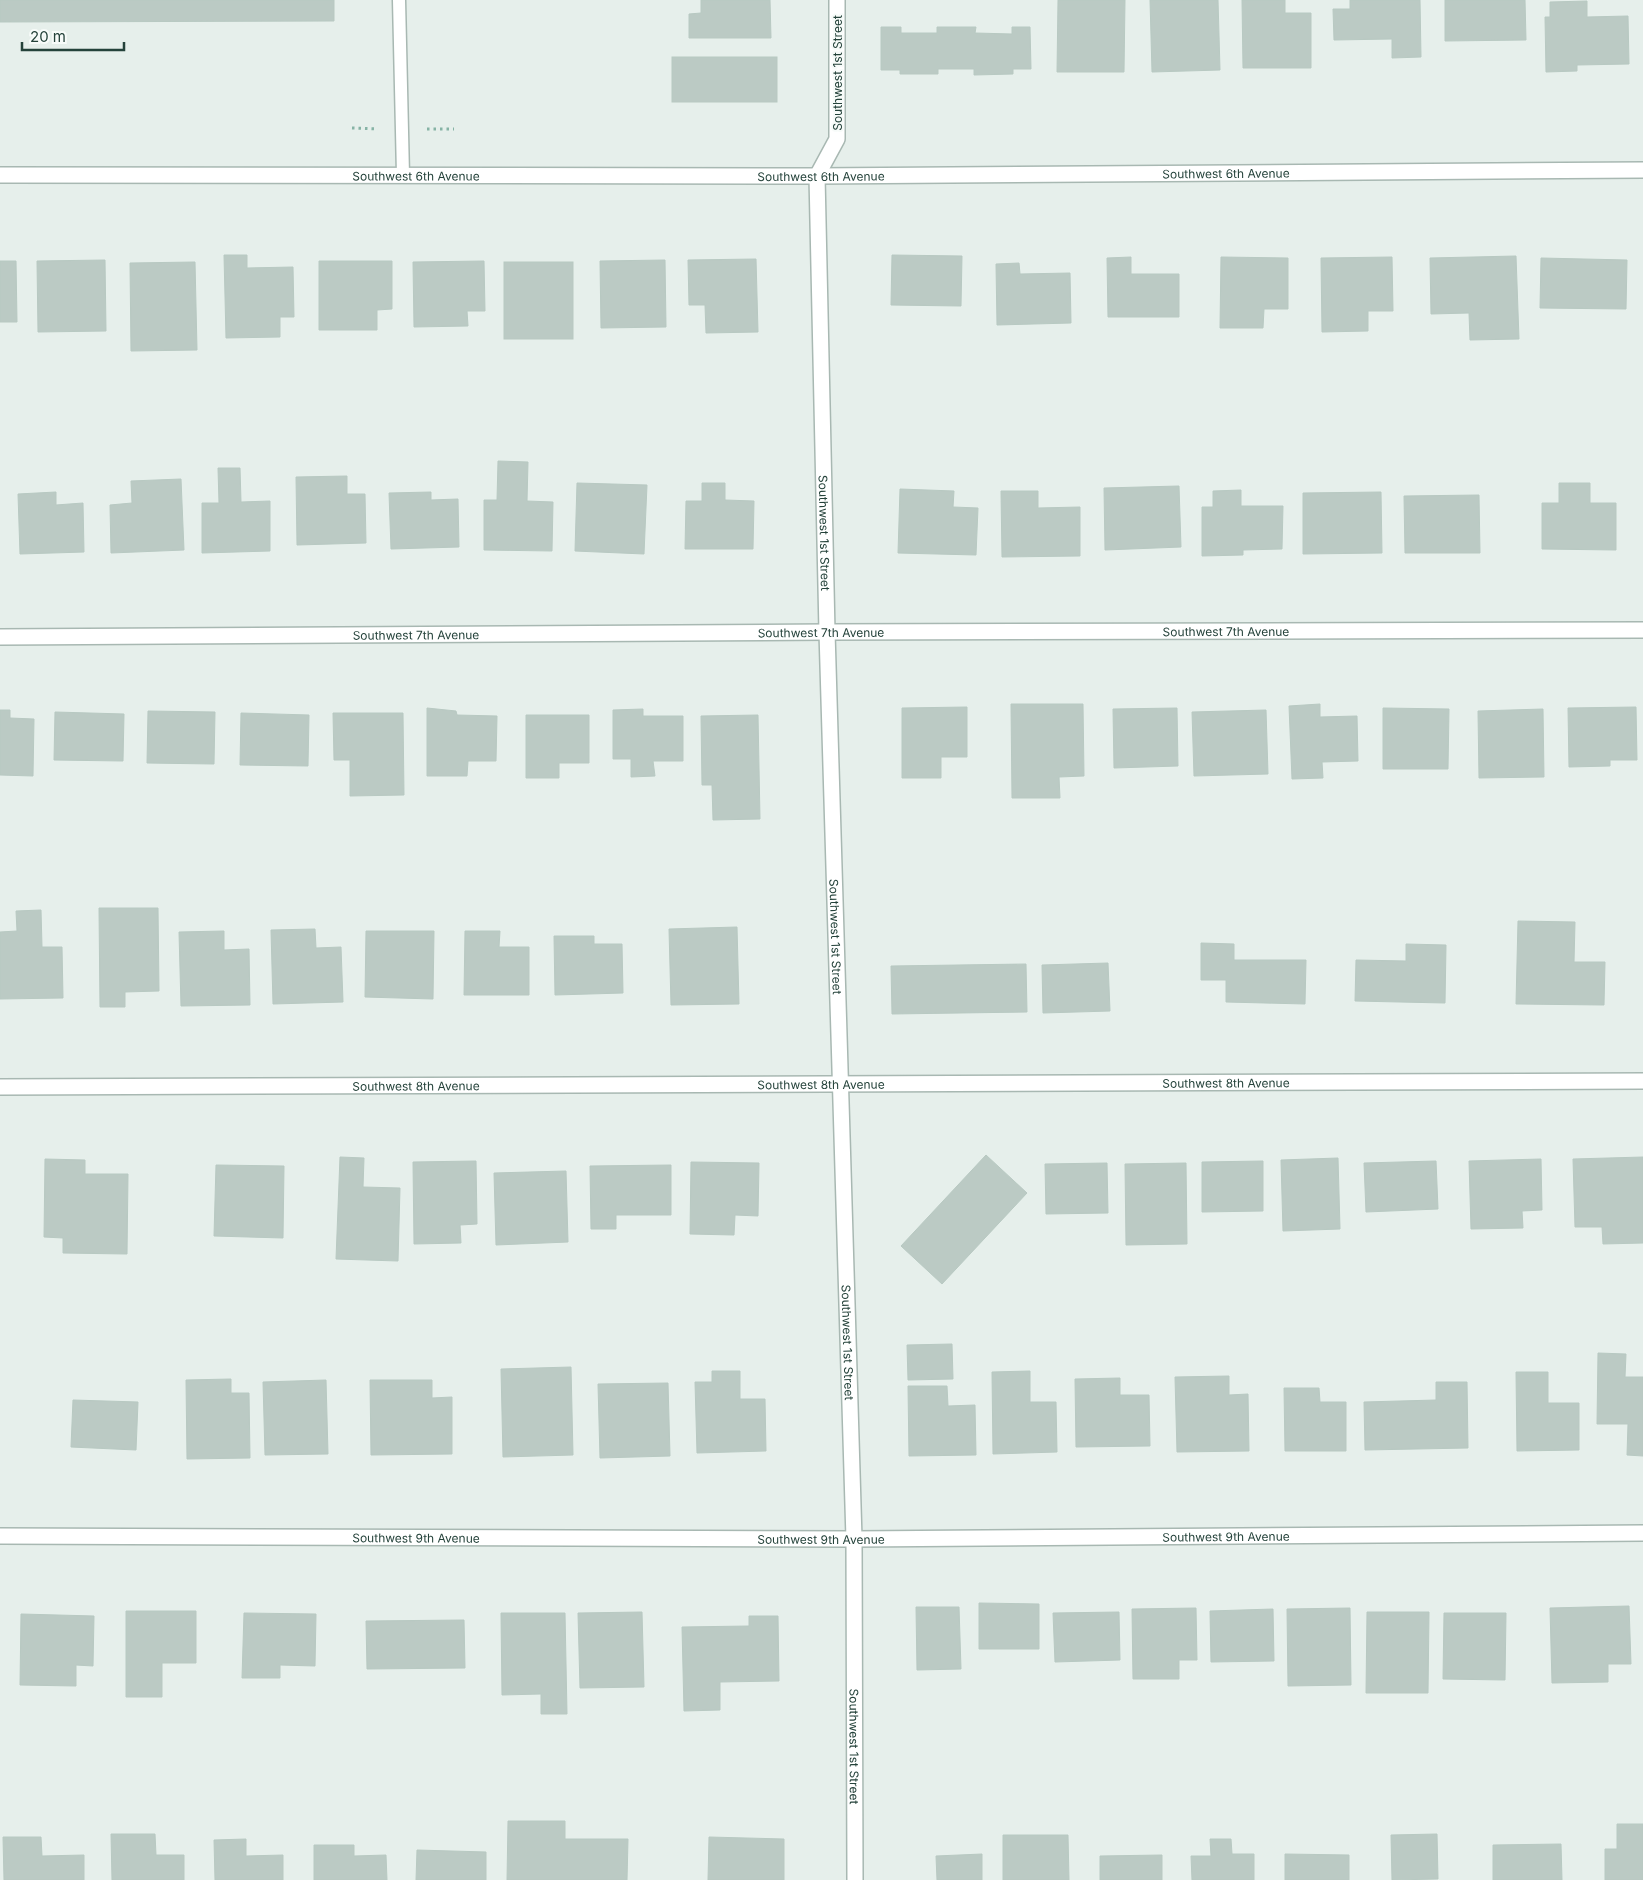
<svg xmlns="http://www.w3.org/2000/svg" width="1643" height="1880" font-family="Inter,sans-serif">
  <rect width="100%" height="100%" fill="#e6efeb"/>
  <g fill="#bbcac4" stroke="#b8c9c2">
    <path d="M 0,0 L 334,0 L 334,21 L 0,22 Z"/>
    <path d="M 701,0 L 770,0 L 771,38 L 689,38 L 689,14 L 701,13 Z"/>
    <path d="M 1058,0 L 1125,0 L 1124,72 L 1057,72 Z"/>
    <path d="M 1150,0 L 1218,0 L 1220,70 L 1152,72 Z"/>
    <path d="M 1242,0 L 1285,0 L 1285,13 L 1311,13 L 1311,68 L 1243,68 Z"/>
    <path d="M 1350,0 L 1420,0 L 1421,57 L 1392,58 L 1392,39 L 1334,40 L 1333,9 L 1350,9 Z"/>
    <path d="M 1445,0 L 1525,0 L 1526,40 L 1445,41 Z"/>
    <path d="M 1587,1 L 1587,17 L 1628,16 L 1629,64 L 1577,65 L 1577,71 L 1546,72 L 1545,17 L 1550,17 L 1550,2 Z"/>
    <path d="M 881,27 L 901,27 L 901,33 L 937,33 L 937,27 L 976,27 L 975,33 L 1012,34 L 1012,27 L 1030,27 L 1031,69 L 1013,69 L 1013,74 L 974,75 L 974,69 L 938,69 L 938,74 L 900,74 L 900,70 L 881,70 Z"/>
    <rect x="672" y="57" width="105" height="45"/>
    <path d="M 224,255 L 247,255 L 247,268 L 293,267 L 294,317 L 280,317 L 280,337 L 226,338 Z"/>
    <path d="M 892,255 L 962,256 L 961,306 L 891,305 Z"/>
    <path d="M 1516,256 L 1519,339 L 1470,340 L 1469,313 L 1431,314 L 1430,258 Z"/>
    <path d="M 1131,257 L 1131,274 L 1179,274 L 1179,317 L 1108,317 L 1107,258 Z"/>
    <path d="M 1221,257 L 1288,258 L 1288,309 L 1264,309 L 1263,328 L 1220,328 Z"/>
    <path d="M 1392,257 L 1393,311 L 1368,311 L 1368,331 L 1322,332 L 1321,258 Z"/>
    <path d="M 1541,258 L 1627,260 L 1626,309 L 1540,308 Z"/>
    <path d="M 756,259 L 758,332 L 706,333 L 705,305 L 689,305 L 688,260 Z"/>
    <path d="M 105,260 L 106,331 L 38,332 L 37,261 Z"/>
    <path d="M 665,260 L 666,327 L 601,328 L 600,261 Z"/>
    <path d="M 0,261 L 16,261 L 17,322 L 0,322 Z"/>
    <path d="M 319,261 L 392,261 L 392,309 L 377,310 L 377,330 L 319,330 Z"/>
    <path d="M 484,261 L 485,311 L 467,311 L 468,326 L 414,327 L 413,262 Z"/>
    <path d="M 195,262 L 197,350 L 131,351 L 130,263 Z"/>
    <rect x="504" y="262" width="69" height="77"/>
    <path d="M 1019,263 L 1020,274 L 1070,273 L 1071,323 L 997,325 L 996,264 Z"/>
    <path d="M 498,461 L 528,462 L 527,501 L 553,502 L 552,551 L 484,550 L 484,500 L 497,500 Z"/>
    <path d="M 218,468 L 240,468 L 241,502 L 270,501 L 270,551 L 202,553 L 202,503 L 219,503 Z"/>
    <path d="M 347,476 L 347,494 L 365,494 L 366,543 L 297,545 L 296,477 Z"/>
    <path d="M 181,479 L 184,550 L 111,553 L 110,505 L 132,503 L 131,481 Z"/>
    <path d="M 577,483 L 647,485 L 644,554 L 575,551 Z"/>
    <path d="M 702,483 L 725,483 L 725,500 L 754,501 L 753,549 L 685,549 L 686,501 L 702,501 Z"/>
    <path d="M 1559,483 L 1590,483 L 1590,503 L 1616,503 L 1616,550 L 1542,549 L 1542,503 L 1559,503 Z"/>
    <path d="M 1179,486 L 1181,547 L 1105,550 L 1104,488 Z"/>
    <path d="M 900,489 L 954,491 L 953,507 L 978,508 L 976,555 L 898,553 Z"/>
    <path d="M 1241,490 L 1241,506 L 1283,506 L 1282,549 L 1243,550 L 1243,555 L 1202,556 L 1202,507 L 1213,507 L 1213,491 Z"/>
    <path d="M 1001,491 L 1038,491 L 1038,508 L 1080,507 L 1080,556 L 1002,557 Z"/>
    <path d="M 56,492 L 56,505 L 83,503 L 84,552 L 20,554 L 18,494 Z"/>
    <path d="M 431,492 L 431,500 L 458,499 L 459,547 L 391,549 L 389,493 Z"/>
    <path d="M 1381,492 L 1382,553 L 1303,554 L 1303,493 Z"/>
    <path d="M 1479,495 L 1480,553 L 1405,553 L 1404,496 Z"/>
    <path d="M 1011,704 L 1083,704 L 1084,776 L 1059,777 L 1060,798 L 1012,798 Z"/>
    <path d="M 1320,704 L 1320,717 L 1357,716 L 1358,761 L 1322,762 L 1323,778 L 1292,779 L 1289,706 Z"/>
    <path d="M 967,707 L 967,757 L 941,757 L 941,778 L 902,778 L 902,708 Z"/>
    <path d="M 1636,707 L 1637,760 L 1610,760 L 1610,766 L 1569,767 L 1568,708 Z"/>
    <path d="M 427,708 L 456,711 L 457,715 L 497,716 L 496,761 L 468,761 L 467,776 L 427,776 Z"/>
    <path d="M 1177,708 L 1178,766 L 1114,768 L 1113,709 Z"/>
    <path d="M 1383,708 L 1449,709 L 1448,769 L 1383,769 Z"/>
    <path d="M 643,709 L 643,716 L 683,716 L 683,761 L 653,761 L 655,776 L 631,777 L 631,759 L 613,759 L 613,710 Z"/>
    <path d="M 1543,709 L 1544,777 L 1479,778 L 1478,711 Z"/>
    <path d="M 0,710 L 10,710 L 10,718 L 34,719 L 33,776 L 0,775 Z"/>
    <path d="M 1266,710 L 1268,774 L 1194,776 L 1192,712 Z"/>
    <path d="M 148,711 L 215,712 L 214,764 L 147,763 Z"/>
    <path d="M 55,712 L 124,714 L 123,761 L 54,760 Z"/>
    <path d="M 241,713 L 309,715 L 308,766 L 240,765 Z"/>
    <path d="M 333,713 L 403,713 L 404,795 L 350,796 L 350,760 L 334,760 Z"/>
    <path d="M 526,715 L 589,715 L 589,763 L 559,763 L 559,778 L 526,778 Z"/>
    <path d="M 758,715 L 760,819 L 713,820 L 712,785 L 702,785 L 701,716 Z"/>
    <path d="M 99,908 L 158,908 L 159,991 L 125,992 L 125,1007 L 100,1007 Z"/>
    <path d="M 41,910 L 42,947 L 62,947 L 63,998 L 0,999 L 0,932 L 17,931 L 16,911 Z"/>
    <path d="M 1518,921 L 1575,922 L 1574,962 L 1605,962 L 1604,1005 L 1516,1004 Z"/>
    <path d="M 737,927 L 739,1004 L 671,1005 L 669,929 Z"/>
    <path d="M 315,929 L 316,948 L 341,947 L 343,1002 L 273,1004 L 271,930 Z"/>
    <path d="M 224,931 L 224,950 L 249,949 L 250,1005 L 181,1006 L 179,932 Z"/>
    <path d="M 366,931 L 434,931 L 433,999 L 365,997 Z"/>
    <path d="M 465,931 L 500,931 L 499,947 L 529,947 L 529,995 L 464,995 Z"/>
    <path d="M 554,936 L 594,936 L 594,944 L 622,944 L 623,993 L 555,995 Z"/>
    <path d="M 1201,943 L 1234,944 L 1234,960 L 1306,960 L 1305,1004 L 1226,1002 L 1226,980 L 1201,980 Z"/>
    <path d="M 1406,944 L 1446,945 L 1445,1003 L 1355,1001 L 1356,960 L 1406,961 Z"/>
    <path d="M 1108,963 L 1110,1011 L 1043,1013 L 1042,965 Z"/>
    <path d="M 1026,964 L 1027,1012 L 892,1014 L 891,966 Z"/>
    <path d="M 986,1155 L 1027,1193 L 942,1284 L 901,1246 Z"/>
    <path d="M 340,1157 L 364,1158 L 363,1187 L 400,1188 L 398,1261 L 336,1259 Z"/>
    <path d="M 1643,1157 L 1643,1243 L 1603,1244 L 1602,1227 L 1575,1227 L 1573,1159 Z"/>
    <path d="M 1338,1158 L 1340,1229 L 1283,1231 L 1281,1160 Z"/>
    <path d="M 45,1159 L 85,1160 L 85,1174 L 128,1174 L 127,1254 L 63,1253 L 63,1238 L 44,1237 Z"/>
    <path d="M 1541,1159 L 1542,1210 L 1522,1211 L 1523,1228 L 1471,1229 L 1469,1161 Z"/>
    <path d="M 476,1161 L 477,1224 L 460,1225 L 461,1243 L 414,1244 L 413,1162 Z"/>
    <path d="M 1263,1161 L 1263,1211 L 1202,1212 L 1202,1162 Z"/>
    <path d="M 1436,1161 L 1438,1209 L 1366,1212 L 1364,1163 Z"/>
    <path d="M 691,1162 L 759,1163 L 758,1216 L 735,1215 L 734,1235 L 690,1234 Z"/>
    <path d="M 1107,1163 L 1108,1213 L 1046,1214 L 1045,1164 Z"/>
    <path d="M 1186,1163 L 1187,1244 L 1126,1245 L 1125,1164 Z"/>
    <path d="M 216,1165 L 284,1166 L 283,1238 L 214,1236 Z"/>
    <path d="M 671,1165 L 671,1215 L 616,1215 L 616,1229 L 591,1229 L 590,1166 Z"/>
    <path d="M 566,1171 L 568,1242 L 496,1245 L 494,1173 Z"/>
    <path d="M 952,1344 L 953,1379 L 908,1380 L 907,1345 Z"/>
    <path d="M 1598,1353 L 1626,1354 L 1625,1377 L 1643,1377 L 1643,1456 L 1627,1455 L 1628,1424 L 1597,1424 Z"/>
    <path d="M 571,1367 L 573,1455 L 503,1457 L 501,1369 Z"/>
    <path d="M 712,1371 L 740,1371 L 740,1399 L 765,1399 L 766,1451 L 697,1453 L 695,1382 L 712,1382 Z"/>
    <path d="M 1030,1371 L 1030,1402 L 1056,1402 L 1057,1452 L 993,1454 L 992,1372 Z"/>
    <path d="M 1516,1372 L 1548,1372 L 1548,1403 L 1579,1403 L 1579,1450 L 1517,1451 Z"/>
    <path d="M 1229,1376 L 1229,1395 L 1248,1394 L 1249,1451 L 1177,1452 L 1175,1377 Z"/>
    <path d="M 1120,1378 L 1120,1395 L 1149,1395 L 1150,1446 L 1076,1447 L 1075,1379 Z"/>
    <path d="M 231,1379 L 231,1393 L 249,1393 L 250,1458 L 187,1459 L 186,1380 Z"/>
    <path d="M 326,1380 L 328,1454 L 265,1455 L 263,1382 Z"/>
    <path d="M 370,1380 L 432,1380 L 432,1398 L 452,1397 L 452,1454 L 371,1455 Z"/>
    <path d="M 1436,1382 L 1467,1382 L 1468,1448 L 1365,1450 L 1364,1402 L 1436,1400 Z"/>
    <path d="M 668,1383 L 670,1456 L 600,1458 L 598,1384 Z"/>
    <path d="M 908,1386 L 947,1386 L 948,1406 L 975,1405 L 976,1455 L 909,1456 Z"/>
    <path d="M 1284,1388 L 1319,1388 L 1320,1402 L 1346,1402 L 1346,1451 L 1285,1451 Z"/>
    <path d="M 73,1400 L 138,1402 L 136,1450 L 71,1447 Z"/>
    <path d="M 979,1603 L 1039,1604 L 1039,1649 L 979,1649 Z"/>
    <path d="M 1629,1606 L 1631,1664 L 1608,1664 L 1608,1682 L 1552,1683 L 1550,1608 Z"/>
    <path d="M 916,1607 L 959,1607 L 961,1669 L 917,1670 Z"/>
    <path d="M 1196,1608 L 1197,1660 L 1179,1660 L 1179,1679 L 1133,1679 L 1132,1609 Z"/>
    <path d="M 1350,1608 L 1351,1685 L 1288,1686 L 1287,1609 Z"/>
    <path d="M 1273,1609 L 1274,1661 L 1211,1662 L 1210,1611 Z"/>
    <path d="M 126,1611 L 196,1611 L 196,1663 L 162,1663 L 162,1697 L 126,1697 Z"/>
    <path d="M 642,1612 L 644,1687 L 580,1688 L 578,1613 Z"/>
    <path d="M 1119,1612 L 1120,1660 L 1055,1662 L 1053,1613 Z"/>
    <path d="M 1367,1612 L 1429,1612 L 1428,1693 L 1366,1693 Z"/>
    <path d="M 244,1613 L 316,1614 L 315,1666 L 280,1665 L 280,1678 L 242,1678 Z"/>
    <path d="M 501,1613 L 565,1613 L 567,1714 L 541,1714 L 541,1694 L 502,1695 Z"/>
    <path d="M 1444,1613 L 1506,1613 L 1505,1680 L 1443,1679 Z"/>
    <path d="M 21,1614 L 94,1616 L 93,1666 L 76,1665 L 76,1686 L 20,1685 Z"/>
    <path d="M 749,1616 L 778,1616 L 779,1681 L 720,1682 L 720,1710 L 684,1711 L 682,1627 L 749,1626 Z"/>
    <path d="M 464,1620 L 465,1668 L 367,1669 L 366,1621 Z"/>
    <path d="M 508,1821 L 565,1821 L 565,1839 L 628,1839 L 627,1880 L 507,1880 Z"/>
    <path d="M 1617,1824 L 1643,1824 L 1643,1880 L 1605,1880 L 1605,1849 L 1617,1849 Z"/>
    <path d="M 111,1834 L 155,1834 L 156,1855 L 184,1855 L 184,1880 L 112,1880 Z"/>
    <path d="M 1437,1834 L 1438,1879 L 1392,1880 L 1391,1835 Z"/>
    <path d="M 1003,1835 L 1068,1835 L 1069,1880 L 1003,1880 Z"/>
    <path d="M 3,1837 L 41,1837 L 42,1856 L 84,1855 L 84,1880 L 4,1880 Z"/>
    <path d="M 709,1837 L 784,1839 L 784,1880 L 708,1880 Z"/>
    <path d="M 246,1839 L 246,1856 L 283,1855 L 283,1880 L 215,1880 L 214,1840 Z"/>
    <path d="M 1210,1839 L 1231,1839 L 1232,1854 L 1254,1854 L 1254,1880 L 1192,1880 L 1191,1856 L 1211,1856 Z"/>
    <path d="M 1561,1844 L 1562,1880 L 1493,1880 L 1493,1845 Z"/>
    <path d="M 314,1845 L 354,1845 L 354,1856 L 386,1855 L 387,1880 L 314,1880 Z"/>
    <path d="M 417,1850 L 486,1852 L 486,1880 L 416,1880 Z"/>
    <path d="M 982,1854 L 982,1880 L 937,1880 L 936,1856 Z"/>
    <path d="M 1285,1854 L 1349,1855 L 1349,1880 L 1285,1880 Z"/>
    <path d="M 1162,1855 L 1162,1880 L 1100,1880 L 1100,1856 Z"/>
  </g>
  <g fill="none" stroke-linecap="round" stroke-linejoin="round">
    <defs>
      <path id="service" d="M 399,0 L 403,175"/>
      <g id="minor">
        <path id="s1" d="M 837,0 L 837,139 L 817,176 L 827,632 L 854,1539 L 855,1880"/>
        <path id="s2" d="M 0,175 L 817,176 L 1643,170"/>
        <path id="s3" d="M 0,637 L 827,632 L 1643,630"/>
        <path id="s4" d="M 0,1087 L 1643,1081"/>
        <path id="s5" d="M 0,1536 L 854,1539 L 1643,1533"/>
      </g>
    </defs>
    <use href="#service" stroke="#a8b8b2" stroke-width="15"/>
    <use href="#minor" stroke="#a8b8b2" stroke-width="18"/>
    <g stroke="#86b3a5" stroke-width="3" stroke-dasharray="2.5 4" stroke-linecap="butt">
      <path d="M 352,128 L 378,129"/>
      <path d="M 427,129 L 454,129"/>
    </g>
    <use href="#service" stroke="#fff" stroke-width="12"/>
    <use href="#minor" stroke="#fff" stroke-width="15"/>
  </g>
  <g text-anchor="middle" dominant-baseline="central" stroke-width="4" stroke-linejoin="round" paint-order="stroke">
    <g font-size="12" fill="#24423a" stroke="#f7fbf9">
      <text transform="translate(837 73) rotate(-90)">Southwest 1st Street</text>
      <text stroke="none"><textPath href="#s2" startOffset="1226">Southwest 6th Avenue</textPath></text>
      <text stroke="none"><textPath href="#s2" startOffset="416">Southwest 6th Avenue</textPath></text>
      <text stroke="none"><textPath href="#s2" startOffset="821">Southwest 6th Avenue</textPath></text>
      <text stroke="none"><textPath href="#s1" startOffset="538">Southwest 1st Street</textPath></text>
      <text stroke="none"><textPath href="#s3" startOffset="1226">Southwest 7th Avenue</textPath></text>
      <text stroke="none"><textPath href="#s3" startOffset="821">Southwest 7th Avenue</textPath></text>
      <text stroke="none"><textPath href="#s3" startOffset="416">Southwest 7th Avenue</textPath></text>
      <text stroke="none"><textPath href="#s1" startOffset="942">Southwest 1st Street</textPath></text>
      <text stroke="none"><textPath href="#s4" startOffset="1226">Southwest 8th Avenue</textPath></text>
      <text stroke="none"><textPath href="#s4" startOffset="821">Southwest 8th Avenue</textPath></text>
      <text stroke="none"><textPath href="#s4" startOffset="416">Southwest 8th Avenue</textPath></text>
      <text stroke="none"><textPath href="#s1" startOffset="1348">Southwest 1st Street</textPath></text>
      <text stroke="none"><textPath href="#s5" startOffset="1226">Southwest 9th Avenue</textPath></text>
      <text stroke="none"><textPath href="#s5" startOffset="416">Southwest 9th Avenue</textPath></text>
      <text stroke="none"><textPath href="#s5" startOffset="821">Southwest 9th Avenue</textPath></text>
      <text stroke="none"><textPath href="#s1" startOffset="1752">Southwest 1st Street</textPath></text>
    </g>
  </g>
  <path d="M22 42v8h102v-8" fill="none" stroke="#24423a" stroke-width="2.5"/>
  <text x="30" y="42" font-size="15" fill="#24423a" stroke="#f7fbf9" stroke-width="4" paint-order="stroke">20 m</text>
</svg>
